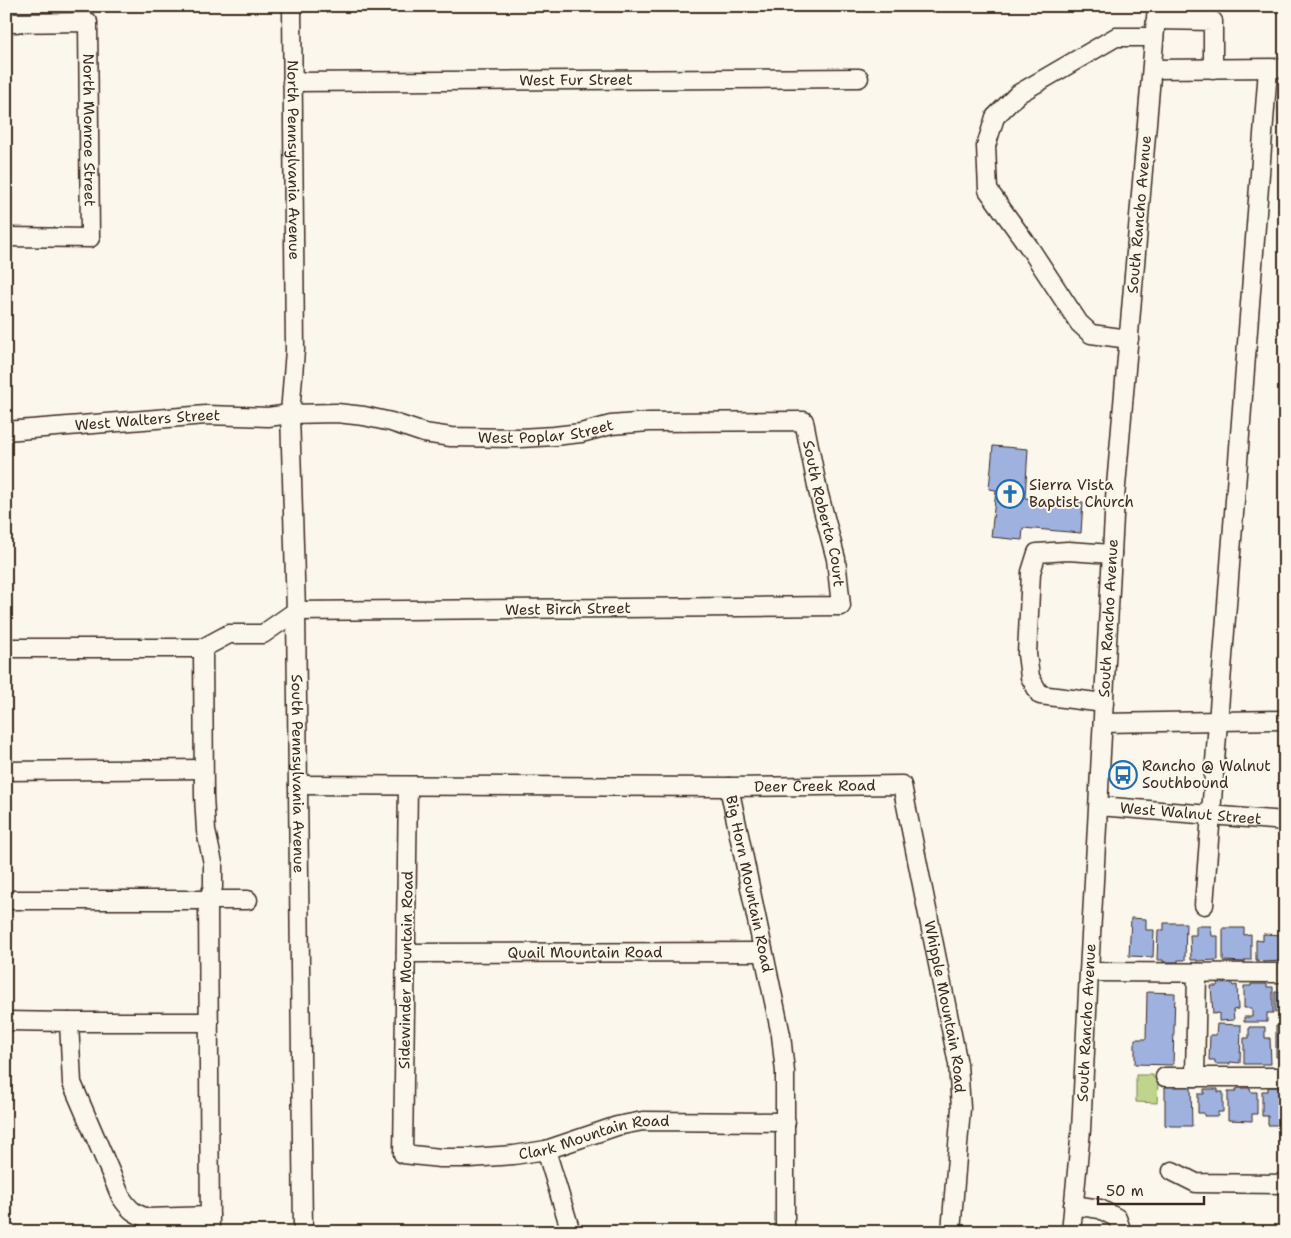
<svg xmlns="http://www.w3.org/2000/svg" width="1291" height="1238" font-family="'Shantell Sans',sans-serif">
  <rect width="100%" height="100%" fill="#fbf7ec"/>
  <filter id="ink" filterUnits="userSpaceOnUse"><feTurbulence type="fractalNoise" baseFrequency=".02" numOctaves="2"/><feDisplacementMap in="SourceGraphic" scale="10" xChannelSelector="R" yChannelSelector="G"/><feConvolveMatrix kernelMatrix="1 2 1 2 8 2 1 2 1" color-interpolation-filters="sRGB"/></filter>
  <g filter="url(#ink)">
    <path fill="#bed58b" stroke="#7c8054" d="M 1136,1075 L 1153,1075 L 1153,1077 L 1158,1081 L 1157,1103 L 1136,1102 Z"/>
    <g fill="#9fb1df" stroke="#3b2a1e">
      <path d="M 993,446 L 1028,449 L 1025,498 L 1083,502 L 1081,533 L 1023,528 L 1022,540 L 991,537 L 996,490 L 989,489 Z"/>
      <path d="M 1131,918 L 1146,919 L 1146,930 L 1154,930 L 1153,957 L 1129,956 Z"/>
      <path d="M 1164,923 L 1186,923 L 1185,960 L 1178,960 L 1178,962 L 1163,962 L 1163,960 L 1157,960 L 1158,930 L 1164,930 Z"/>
      <path d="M 1196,926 L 1211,926 L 1212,936 L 1218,936 L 1218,960 L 1197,961 L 1197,960 L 1191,960 L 1190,935 L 1196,935 Z"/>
      <path d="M 1223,928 L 1244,928 L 1244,935 L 1251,934 L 1251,960 L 1245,960 L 1245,962 L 1223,961 Z"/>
      <path d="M 1263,934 L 1284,935 L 1283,961 L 1263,962 L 1263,961 L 1256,960 L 1256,940 L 1263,941 Z"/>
      <path d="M 1219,982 L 1231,982 L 1233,986 L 1237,985 L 1238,1009 L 1233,1010 L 1234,1020 L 1219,1021 L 1219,1013 L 1213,1014 L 1211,986 L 1217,986 Z"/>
      <path d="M 1285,983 L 1285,1022 L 1283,1022 L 1282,1012 L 1275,1012 L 1275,992 L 1282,992 L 1282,984 Z"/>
      <path d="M 1251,984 L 1267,984 L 1267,987 L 1273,987 L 1273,1013 L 1267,1013 L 1267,1022 L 1244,1022 L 1244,1017 L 1252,1017 L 1252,1008 L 1244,1008 L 1244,986 L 1251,986 Z"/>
      <path d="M 1147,992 L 1175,993 L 1173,1065 L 1135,1064 L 1135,1039 L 1146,1039 Z"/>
      <path d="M 1217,1024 L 1241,1025 L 1240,1063 L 1230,1062 L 1230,1064 L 1215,1064 L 1215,1060 L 1209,1060 L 1210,1035 L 1216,1035 Z"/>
      <path d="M 1281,1025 L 1285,1025 L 1285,1065 L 1281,1065 L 1281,1057 L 1276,1057 L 1276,1026 L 1281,1026 Z"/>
      <path d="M 1249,1027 L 1265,1027 L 1265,1038 L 1270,1038 L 1271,1064 L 1244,1064 L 1244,1038 L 1249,1038 Z"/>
      <path d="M 1165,1086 L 1191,1086 L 1192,1126 L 1171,1126 L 1165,1125 Z"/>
      <path d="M 1268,1087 L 1284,1087 L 1284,1091 L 1285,1091 L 1284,1125 L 1268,1125 L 1268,1116 L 1262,1116 L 1262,1091 L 1268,1091 Z"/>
      <path d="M 1238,1088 L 1250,1088 L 1251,1092 L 1257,1092 L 1257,1114 L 1252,1114 L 1252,1121 L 1228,1120 L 1228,1091 L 1236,1091 L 1236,1089 L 1238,1089 Z"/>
      <path d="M 1204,1089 L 1218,1089 L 1218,1092 L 1223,1092 L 1223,1112 L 1218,1112 L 1218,1116 L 1204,1116 L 1204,1113 L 1198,1113 L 1198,1094 L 1204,1094 Z"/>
    </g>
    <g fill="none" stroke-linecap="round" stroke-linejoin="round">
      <defs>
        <g id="minor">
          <path id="s1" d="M 292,6 L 295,350 L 290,414 L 296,611 L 303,1232"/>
          <path d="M 1156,20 L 1213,21 L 1213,69"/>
          <path id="s2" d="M 6,23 L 88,22 L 90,238 L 6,237"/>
          <path d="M 1152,69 L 1285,68"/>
          <path id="s3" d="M 292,82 L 859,78"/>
          <path d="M 1129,339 L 1091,334 L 1079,323 L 1029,247 L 988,190 L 986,146 L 995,117 L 1018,94 L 1116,37 L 1154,37"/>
          <path id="s4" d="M 6,431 L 206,415 L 268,417 L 290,414 L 337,413 L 364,416 L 391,422 L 424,433 L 451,437 L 520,438 L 554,436 L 581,433 L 611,425 L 649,422 L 804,421 L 818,491 L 836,559 L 841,606 L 296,611 L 263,634 L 229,634 L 203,648 L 6,648"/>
          <path d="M 203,648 L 204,796 L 206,831 L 213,863 L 213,887 L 208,900 L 248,900"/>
          <path d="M 1104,703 L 1040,695 L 1030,677 L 1027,654 L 1031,572 L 1037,553 L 1068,551 L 1112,554"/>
          <path d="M 1103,723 L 1285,720"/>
          <path d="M 6,771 L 203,769"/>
          <path id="s5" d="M 298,785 L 729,787 L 781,1035 L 785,1072 L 785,1232"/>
          <path id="s6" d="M 408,786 L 403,1154 L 440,1158 L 470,1158 L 514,1155 L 546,1150 L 617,1126 L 643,1121 L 786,1122"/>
          <path id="s7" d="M 729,787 L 902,785 L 958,1064 L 961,1108 L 951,1232"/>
          <path id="s8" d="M 1099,806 L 1285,821"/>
          <path d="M 6,900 L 208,900 L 210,1232"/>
          <path d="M 1204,905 L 1268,69"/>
          <path id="s9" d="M 406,953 L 763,952"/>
          <path d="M 1089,972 L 1285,973"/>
          <path d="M 6,1021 L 69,1022 L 72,1083 L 121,1197 C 129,1209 134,1214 148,1218 L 210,1216"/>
          <path d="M 69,1022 L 209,1022"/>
          <path d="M 1165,1077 L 1285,1077"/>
          <path d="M 1195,1077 L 1197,973"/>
          <path d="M 546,1150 L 571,1232"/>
          <path d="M 1172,1171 L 1196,1183 L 1285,1184"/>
          <path d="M 1073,1205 L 1100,1209 L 1117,1218 L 1122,1232"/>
          <path id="s10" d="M 1071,1232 L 1081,1130 L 1089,972 L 1115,498 L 1157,6"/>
        </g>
      </defs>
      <use href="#minor" stroke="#3b2a1e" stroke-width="21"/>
      <use href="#minor" stroke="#fbf7ec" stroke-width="18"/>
    </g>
  </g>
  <defs>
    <symbol id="church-ring" viewBox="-11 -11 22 22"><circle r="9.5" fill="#fbf7ec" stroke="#1f6fb2" stroke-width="1.5"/><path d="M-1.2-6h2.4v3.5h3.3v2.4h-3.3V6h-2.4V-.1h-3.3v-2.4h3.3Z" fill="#1f6fb2"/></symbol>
    <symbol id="bus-ring" viewBox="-11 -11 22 22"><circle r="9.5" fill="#fbf7ec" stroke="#1f6fb2" stroke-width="1.5"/><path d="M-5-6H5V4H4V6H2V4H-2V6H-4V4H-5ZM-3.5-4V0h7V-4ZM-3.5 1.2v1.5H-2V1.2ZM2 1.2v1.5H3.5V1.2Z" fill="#1f6fb2"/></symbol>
  </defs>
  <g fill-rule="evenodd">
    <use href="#church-ring" x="994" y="478" width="32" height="32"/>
    <use href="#bus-ring" x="1107" y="759" width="32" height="32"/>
  </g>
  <g text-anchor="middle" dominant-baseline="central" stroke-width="4" stroke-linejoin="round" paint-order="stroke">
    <g font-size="15" fill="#3b2a1e" stroke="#fbf7ec">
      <text stroke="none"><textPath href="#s3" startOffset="284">West Fur Street</textPath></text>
      <text stroke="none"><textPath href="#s2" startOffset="190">North Monroe Street</textPath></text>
      <text stroke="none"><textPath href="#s1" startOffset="154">North Pennsylvania Avenue</textPath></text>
      <text stroke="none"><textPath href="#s10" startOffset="1020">South Rancho Avenue</textPath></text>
      <text stroke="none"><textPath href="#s4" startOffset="142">West Walters Street</textPath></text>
      <text stroke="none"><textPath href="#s4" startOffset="544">West Poplar Street</textPath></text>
      <text stroke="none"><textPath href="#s4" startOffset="898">South Roberta Court</textPath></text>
      <text transform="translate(568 609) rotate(-1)">West Birch Street</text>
      <text stroke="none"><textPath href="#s10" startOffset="615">South Rancho Avenue</textPath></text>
      <text stroke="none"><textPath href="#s1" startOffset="768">South Pennsylvania Avenue</textPath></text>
      <text stroke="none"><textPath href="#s7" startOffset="86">Deer Creek Road</textPath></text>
      <text stroke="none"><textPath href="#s8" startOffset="92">West Walnut Street</textPath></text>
      <text stroke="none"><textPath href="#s5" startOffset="530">Big Horn Mountain Road</textPath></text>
      <text stroke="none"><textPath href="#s9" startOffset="179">Quail Mountain Road</textPath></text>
      <text transform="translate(406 970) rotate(-89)">Sidewinder Mountain Road</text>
      <text stroke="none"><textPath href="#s7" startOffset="399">Whipple Mountain Road</textPath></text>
      <text stroke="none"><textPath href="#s10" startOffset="210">South Rancho Avenue</textPath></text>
      <text stroke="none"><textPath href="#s6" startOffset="562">Clark Mountain Road</textPath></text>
    </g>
    <g font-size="15" fill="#3b2a1e" stroke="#fbf7ec" text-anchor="start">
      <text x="1029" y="485">Sierra Vista<tspan x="1029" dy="17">Baptist Church</tspan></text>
      <text x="1142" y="766">Rancho @ Walnut<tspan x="1142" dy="17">Southbound</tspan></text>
    </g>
  </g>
  <rect width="1291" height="1238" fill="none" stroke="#fbf7ec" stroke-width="25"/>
  <rect x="12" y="12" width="1266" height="1213" fill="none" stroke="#3b2a1e" stroke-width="2" filter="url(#ink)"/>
  <path d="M1098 1196v8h106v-8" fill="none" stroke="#3b2a1e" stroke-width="2.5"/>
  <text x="1106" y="1196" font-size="15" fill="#3b2a1e" stroke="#fbf7ec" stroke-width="4" paint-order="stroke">50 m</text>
</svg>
